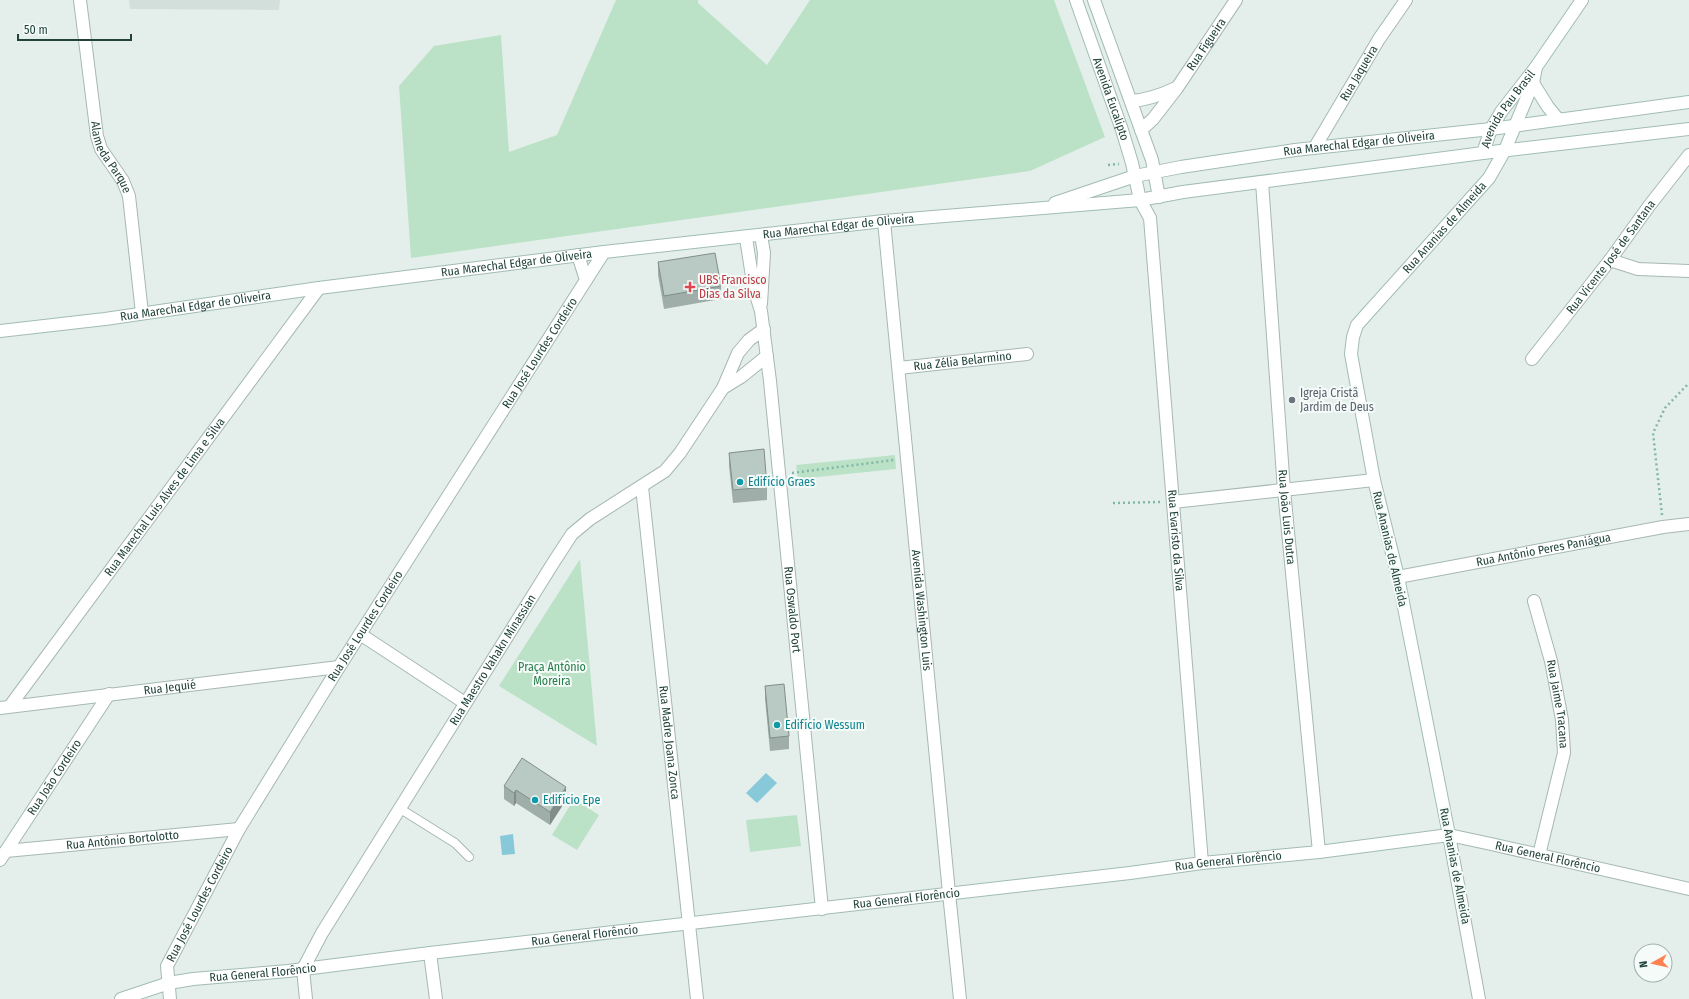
<svg xmlns="http://www.w3.org/2000/svg" width="1689" height="999" font-family="'Fira Sans Condensed',sans-serif">
  <rect width="100%" height="100%" fill="#e4efeb"/>
  <path fill="#d2dfda" d="M 129,0 L 280,0 L 279,10 L 130,9 Z"/>
  <g fill="#bbe2c7">
    <path d="M 616,0 L 698,0 L 698,3 L 767,65 L 810,0 L 1054,0 L 1105,137 L 1030,171 L 411,258 L 399,86 L 434,46 L 501,35 L 509,152 L 557,135 Z"/>
    <path d="M 895,455 L 896,469 L 798,479 L 796,465 Z"/>
    <path d="M 580,559 L 597,746 L 499,686 Z"/>
    <path d="M 574,799 L 599,815 L 577,850 L 552,835 Z"/>
    <path d="M 797,815 L 801,846 L 750,852 L 746,820 Z"/>
  </g>
  <g fill="#88c9d9">
    <path d="M 766,773 L 777,783 L 757,803 L 746,793 Z"/>
    <path d="M 513,834 L 515,854 L 502,855 L 500,836 Z"/>
  </g>
  <g fill="none" stroke-linecap="round" stroke-linejoin="round">
    <defs>
      <path id="lane" d="M 399,808 L 455,843 L 469,857"/>
      <g id="street">
        <path id="s1" d="M 80,0 L 97,136 L 101,149 L 123,181 L 129,196 L 142,313"/>
        <path d="M 1131,101 C 1147,100 1161,95 1176,88"/>
        <path id="s2" d="M 1141,130 L 1153,119 L 1177,88 L 1236,0"/>
        <path id="s3" d="M 1315,147 L 1379,39 L 1406,0"/>
        <path id="s4" d="M 1262,182 L 1284,490 L 1319,852"/>
        <path id="s5" d="M 1140,200 L 1150,218 L 1202,863"/>
        <path id="s6" d="M 884,221 L 949,893 L 960,999"/>
        <path id="s7" d="M 746,238 L 754,289 L 761,311 L 770,381 L 822,909"/>
        <path d="M 578,255 L 586,280"/>
        <path d="M 1610,260 L 1638,269 L 1689,271"/>
        <path d="M 761,304 L 764,253 L 761,235"/>
        <path id="s8" d="M 1532,359 L 1610,260 L 1649,206 L 1689,155"/>
        <path id="s9" d="M 899,368 L 1027,354"/>
        <path d="M 723,388 L 741,377 L 767,356"/>
        <path id="s10" d="M 642,487 L 697,999"/>
        <path d="M 1173,502 L 1374,480"/>
        <path id="s11" d="M 1398,577 L 1663,527 L 1689,524"/>
        <path id="s12" d="M 1534,601 L 1551,661 L 1562,720 L 1564,753 L 1539,855"/>
        <path d="M 360,634 L 465,703"/>
        <path id="s13" d="M 10,706 L 319,288"/>
        <path id="s14" d="M 0,708 L 339,667"/>
        <path id="s15" d="M 6,851 L 239,829"/>
        <path id="s16" d="M 0,860 L 109,694"/>
        <path d="M 430,953 L 436,999"/>
        <path id="s17" d="M 170,999 L 167,966 L 239,829 L 339,667 L 604,252"/>
        <path id="s18" d="M 306,999 L 303,969 L 322,933 L 555,560 L 572,534 L 590,519 L 665,471 L 680,453 L 723,388 L 738,353 L 749,340 L 764,329"/>
        <path id="s19" d="M 1479,999 L 1449,835 L 1491,844 L 1689,889"/>
      </g>
      <g id="secondary">
        <path id="s20" d="M 1076,0 L 1122,130 L 1132,163 L 1140,200"/>
        <path d="M 1094,0 L 1152,160 L 1159,197"/>
        <path d="M 1533,83 L 1548,107 L 1558,119"/>
        <path id="s21" d="M 1483,153 L 1491,129 L 1501,112 L 1536,67 L 1582,0"/>
        <path id="s22" d="M 1055,203 L 1135,176 L 1181,167 L 1295,150 L 1491,129 L 1689,102"/>
        <path id="s23" d="M 0,331 L 105,319 L 319,288 L 604,252 L 884,221 L 1140,200 L 1183,192 L 1483,153 L 1689,129"/>
        <path id="s24" d="M 121,999 L 169,983 L 193,979 L 288,971 L 430,953 L 1130,873 L 1202,863 L 1319,852 L 1449,835 L 1398,577 L 1374,480 L 1351,354 L 1353,337 L 1357,325 L 1489,178 L 1505,150 L 1533,83 L 1536,67"/>
      </g>
    </defs>
    <use href="#lane" stroke="#a6b8b3" stroke-width="10"/>
    <use href="#street" stroke="#a6b8b3" stroke-width="14"/>
    <use href="#secondary" stroke="#a1bcb3" stroke-width="14"/>
    <g stroke="#82b6a7" stroke-width="2.5" stroke-dasharray="2 3" stroke-linecap="butt">
      <path d="M 1108,165 L 1119,164"/>
      <path d="M 792,473 L 894,460"/>
      <path d="M 1113,503 L 1160,502"/>
      <path d="M 1662,515 L 1653,433 L 1665,408 L 1689,383"/>
    </g>
    <use href="#lane" stroke="#fff" stroke-width="8"/>
    <use href="#street" stroke="#fff" stroke-width="12"/>
    <use href="#secondary" stroke="#fff" stroke-width="12"/>
  </g>
  <g fill="#9faea9">
    <path d="M 658,262 L 721,286 L 721,299 L 664,309 L 658,275 Z"/>
    <path d="M 729,453 L 767,487 L 767,500 L 733,503 L 729,466 Z"/>
    <path d="M 765,686 L 789,736 L 789,749 L 770,751 L 765,699 Z"/>
    <path d="M 504,786 L 566,800 L 550,825 L 516,803 L 514,806 L 504,799 Z"/>
  </g>
  <g fill="#828d89">
    <path d="M 566,787 L 566,800 L 550,825 L 550,812 Z"/>
    <path d="M 516,790 L 516,803 L 514,806 L 514,793 Z"/>
  </g>
  <g fill="#b9cac4" stroke="#828d89">
    <path d="M 715,253 L 721,286 L 664,296 L 658,262 Z"/>
    <path d="M 764,449 L 767,487 L 733,490 L 729,453 Z"/>
    <path d="M 784,684 L 789,736 L 770,738 L 765,686 Z"/>
    <path d="M 522,758 L 566,787 L 550,812 L 516,790 L 514,793 L 504,786 Z"/>
  </g>
  <path fill="#e0444e" stroke="#f5fbf8" stroke-width="1.5" d="M688 281h4v4h4v4h-4v4h-4v-4h-4v-4h4z"/>
  <circle fill="#6b7280" stroke="#f5fbf8" stroke-width="1.5" cx="1292" cy="400" r="4"/>
  <g fill="#0f9aa8" stroke="#f5fbf8" stroke-width="1.5">
    <circle cx="740" cy="482" r="4"/>
    <circle cx="777" cy="725" r="4"/>
    <circle cx="535" cy="800" r="4"/>
  </g>
  <g text-anchor="middle" dominant-baseline="central" stroke-width="4" stroke-linejoin="round" paint-order="stroke">
    <g font-size="12" fill="#21433b" stroke="#f5fbf8">
      <text stroke="none"><textPath href="#s2" startOffset="108">Rua Figueira</textPath></text>
      <text stroke="none"><textPath href="#s3" startOffset="86">Rua Jaqueira</textPath></text>
      <text stroke="none"><textPath href="#s20" startOffset="105">Avenida Eucalipto</textPath></text>
      <text stroke="none"><textPath href="#s21" startOffset="51">Avenida Pau Brasil</textPath></text>
      <text stroke="none"><textPath href="#s22" startOffset="311">Rua Marechal Edgar de Oliveira</textPath></text>
      <text stroke="none"><textPath href="#s1" startOffset="162">Alameda Parque</textPath></text>
      <text stroke="none"><textPath href="#s23" startOffset="845">Rua Marechal Edgar de Oliveira</textPath></text>
      <text stroke="none"><textPath href="#s24" startOffset="1991">Rua Ananias de Almeida</textPath></text>
      <text stroke="none"><textPath href="#s8" startOffset="129">Rua Vicente José de Santana</textPath></text>
      <text stroke="none"><textPath href="#s23" startOffset="521">Rua Marechal Edgar de Oliveira</textPath></text>
      <text stroke="none"><textPath href="#s23" startOffset="197">Rua Marechal Edgar de Oliveira</textPath></text>
      <text stroke="none"><textPath href="#s17" startOffset="751">Rua José Lourdes Cordeiro</textPath></text>
      <text stroke="none"><textPath href="#s9" startOffset="64">Rua Zélia Belarmino</textPath></text>
      <text stroke="none"><textPath href="#s13" startOffset="260">Rua Marechal Luis Alves de Lima e Silva</textPath></text>
      <text stroke="none"><textPath href="#s4" startOffset="336">Rua João Luis Dutra</textPath></text>
      <text stroke="none"><textPath href="#s5" startOffset="344">Rua Evaristo da Silva</textPath></text>
      <text transform="translate(1390 549) rotate(77)">Rua Ananias de Almeida</text>
      <text stroke="none"><textPath href="#s11" startOffset="148">Rua Antônio Peres Paniágua</textPath></text>
      <text stroke="none"><textPath href="#s7" startOffset="375">Rua Oswaldo Port</textPath></text>
      <text stroke="none"><textPath href="#s6" startOffset="391">Avenida Washington Luis</textPath></text>
      <text stroke="none"><textPath href="#s17" startOffset="427">Rua José Lourdes Cordeiro</textPath></text>
      <text stroke="none"><textPath href="#s18" startOffset="393">Rua Maestro Vahakn Minassian</textPath></text>
      <text stroke="none"><textPath href="#s14" startOffset="171">Rua Jequié</textPath></text>
      <text stroke="none"><textPath href="#s12" startOffset="106">Rua Jaime Tracana</textPath></text>
      <text stroke="none"><textPath href="#s10" startOffset="257">Rua Madre Joana Zonca</textPath></text>
      <text stroke="none"><textPath href="#s16" startOffset="99">Rua João Cordeiro</textPath></text>
      <text stroke="none"><textPath href="#s15" startOffset="117">Rua Antônio Bortolotto</textPath></text>
      <text stroke="none"><textPath href="#s19" startOffset="268">Rua General Florêncio</textPath></text>
      <text stroke="none"><textPath href="#s24" startOffset="1117">Rua General Florêncio</textPath></text>
      <text transform="translate(1455 866) rotate(79)">Rua Ananias de Almeida</text>
      <text stroke="none"><textPath href="#s24" startOffset="793">Rua General Florêncio</textPath></text>
      <text stroke="none"><textPath href="#s17" startOffset="103">Rua José Lourdes Cordeiro</textPath></text>
      <text stroke="none"><textPath href="#s24" startOffset="469">Rua General Florêncio</textPath></text>
      <text stroke="none"><textPath href="#s24" startOffset="145">Rua General Florêncio</textPath></text>
    </g>
    <g font-size="12" fill="#be3a42" stroke="#f5fbf8" text-anchor="start">
      <text x="699" y="280">UBS Francisco<tspan x="699" dy="14">Dias da Silva</tspan></text>
    </g>
    <g font-size="12" fill="#5b616d" stroke="#f5fbf8" text-anchor="start">
      <text x="1300" y="393">Igreja Cristã<tspan x="1300" dy="14">Jardim de Deus</tspan></text>
    </g>
    <g font-size="12" fill="#0d838f" stroke="#f5fbf8" text-anchor="start">
      <text x="748" y="482">Edifício Graes</text>
      <text x="785" y="725">Edifício Wessum</text>
      <text x="543" y="800">Edifício Epe</text>
    </g>
    <g font-size="12" fill="#277e4c" stroke="#f5fbf8">
      <text x="552" y="667">Praça Antônio<tspan x="552" dy="14">Moreira</tspan></text>
    </g>
  </g>
  <g transform="translate(1653 963) rotate(262)"><circle r="19" fill="#f5fbf8" stroke="#a0b1ac"/>
  <path d="M0-3L7 15L0 10L-7 15Z" fill="#ff8252"/>
  <text y="-6" font-size="11" font-weight="bold" text-anchor="middle" fill="#21433b">N</text>
  </g>
  <path d="M18 34v6h113v-6" fill="none" stroke="#21433b" stroke-width="2"/>
  <text x="24" y="34" font-size="12" fill="#21433b" stroke="#f5fbf8" stroke-width="3" paint-order="stroke">50 m</text>
</svg>
